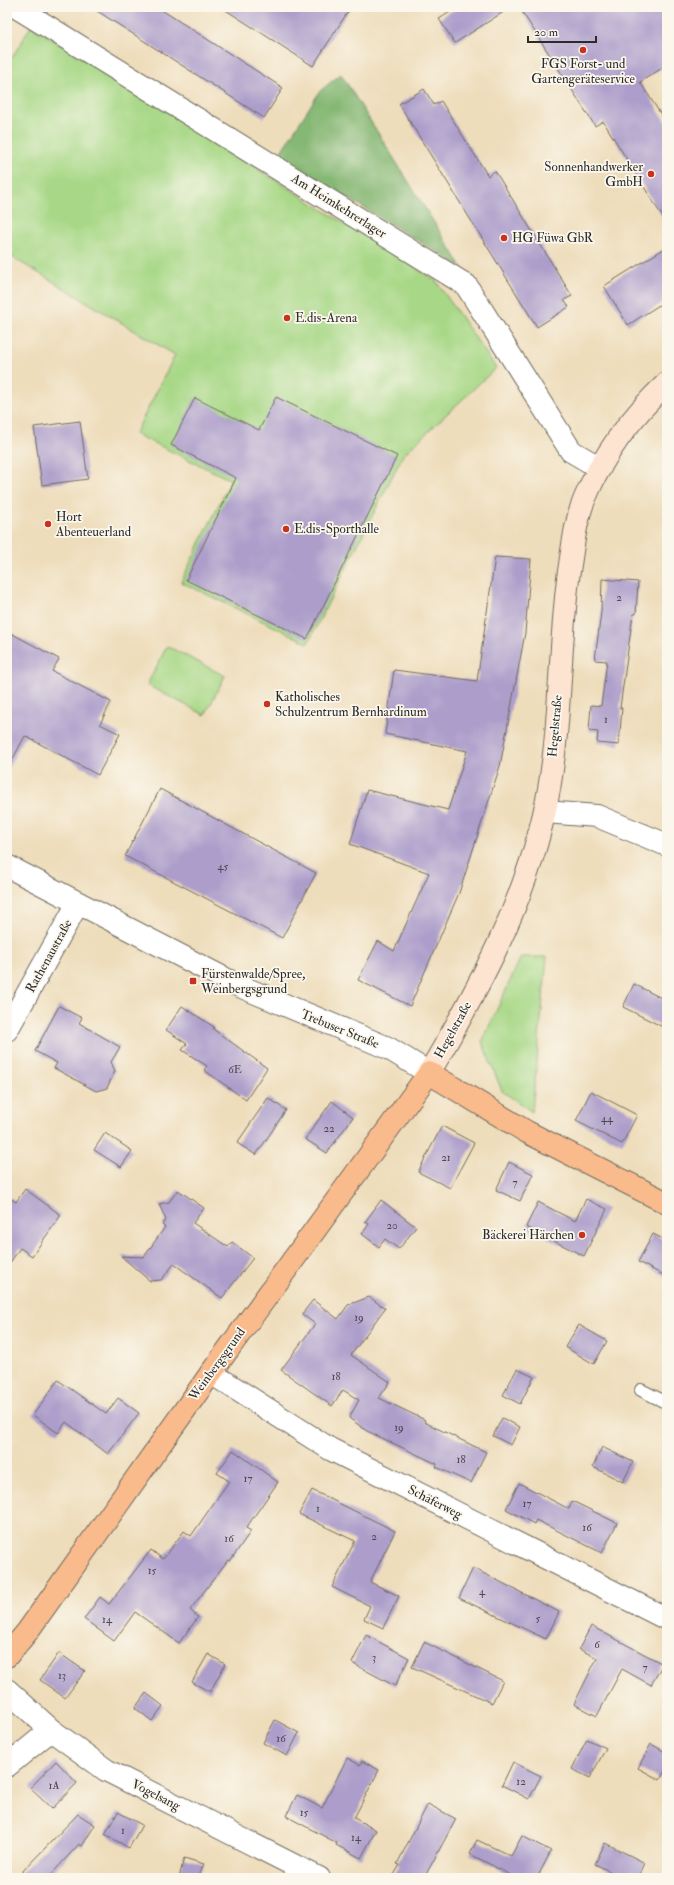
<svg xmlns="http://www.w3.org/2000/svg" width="674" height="1885" font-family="'IM FELL Double Pica',serif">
  <rect width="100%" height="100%" fill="#fbf7ec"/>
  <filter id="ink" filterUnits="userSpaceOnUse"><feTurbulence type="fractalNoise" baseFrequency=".025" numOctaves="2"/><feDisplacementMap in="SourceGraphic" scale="8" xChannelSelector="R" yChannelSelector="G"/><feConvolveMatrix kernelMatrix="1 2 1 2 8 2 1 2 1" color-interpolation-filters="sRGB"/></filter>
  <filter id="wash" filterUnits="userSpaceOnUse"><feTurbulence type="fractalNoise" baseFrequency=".012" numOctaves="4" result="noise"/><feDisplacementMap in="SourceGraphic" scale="16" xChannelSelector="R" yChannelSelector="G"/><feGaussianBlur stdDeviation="0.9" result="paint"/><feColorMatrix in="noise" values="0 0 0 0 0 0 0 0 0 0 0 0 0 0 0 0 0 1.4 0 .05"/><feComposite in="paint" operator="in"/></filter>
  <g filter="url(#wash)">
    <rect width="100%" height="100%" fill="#edb"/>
    <g fill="#a8d887" stroke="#6a8259">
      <path d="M 31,26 L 436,281 L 496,368 L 403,455 L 308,643 L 181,582 L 231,480 L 135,434 L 175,355 L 7,254 L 7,66 Z"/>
      <path d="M 167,646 L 225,676 L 205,715 L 147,685 Z"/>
      <path d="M 521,957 L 547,957 L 532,1112 L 502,1091 L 482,1042 Z"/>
    </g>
    <path fill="#86b874" stroke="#587250" d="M 341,74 L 462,267 L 278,156 L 320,91 Z"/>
    <g id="blocks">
      <g fill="#ac9dca">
        <path d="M 91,7 L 157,7 L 283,88 L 264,118 Z"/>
        <path d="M 221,7 L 351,7 L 313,66 Z"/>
        <path d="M 458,7 L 511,7 L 455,43 L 439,19 Z"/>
        <path d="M 519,7 L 667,7 L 667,65 L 640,82 L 667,124 L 667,224 L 603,121 L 595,126 Z"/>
        <path d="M 424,89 L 434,105 L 441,101 L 488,176 L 495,171 L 572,296 L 564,300 L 569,307 L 537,327 L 399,104 Z"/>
        <path d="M 667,247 L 667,300 L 628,325 L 604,286 Z"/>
        <path d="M 276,397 L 397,456 L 307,639 L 186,580 L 236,478 L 171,445 L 195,398 L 259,430 Z"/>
        <path d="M 80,421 L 88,479 L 42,485 L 34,427 Z"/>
        <path d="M 495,557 L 531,559 L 525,633 L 500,766 L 459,893 L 410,1006 L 358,980 L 378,941 L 394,951 L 429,873 L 350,844 L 367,790 L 448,810 L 467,751 L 385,734 L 394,670 L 477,681 Z"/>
        <path d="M 602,579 L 638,582 L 636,614 L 633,614 L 620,708 L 622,708 L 619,745 L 597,743 L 598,732 L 589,731 L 591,705 L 601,706 L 607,661 L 595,660 L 601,612 Z"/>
        <path d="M 7,631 L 59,659 L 52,671 L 111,702 L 100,724 L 120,734 L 98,775 L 25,736 L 7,770 Z"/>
        <path d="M 160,789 L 316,873 L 282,938 L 125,856 Z"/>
        <path d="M 634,984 L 667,1001 L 667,1029 L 623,1007 Z"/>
        <path d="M 59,1006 L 82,1018 L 79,1023 L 120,1047 L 111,1062 L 115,1071 L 107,1088 L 96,1091 L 54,1068 L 57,1063 L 35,1051 Z"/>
        <path d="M 182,1006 L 214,1027 L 213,1029 L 267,1068 L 246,1100 L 204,1070 L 207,1066 L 182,1050 L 187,1044 L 166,1030 Z"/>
        <path d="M 591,1091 L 637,1115 L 622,1144 L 576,1121 Z"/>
        <path d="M 268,1098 L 286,1110 L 256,1155 L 237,1143 Z"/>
        <path d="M 332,1101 L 353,1117 L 327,1153 L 305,1139 Z"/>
        <path d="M 442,1126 L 474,1143 L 450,1188 L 418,1172 Z"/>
        <path d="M 105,1133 L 132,1151 L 121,1167 L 94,1150 Z"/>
        <path d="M 509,1162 L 533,1174 L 520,1201 L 496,1190 Z"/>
        <path d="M 25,1189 L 61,1215 L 32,1256 L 20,1248 L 7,1267 L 7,1196 L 16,1202 Z"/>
        <path d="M 178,1190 L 204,1208 L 193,1223 L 228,1247 L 232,1242 L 253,1258 L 222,1298 L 174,1264 L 161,1280 L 150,1281 L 121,1256 L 144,1257 L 165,1227 L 162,1225 L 166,1220 L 159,1204 L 169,1202 Z"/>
        <path d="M 586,1199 L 607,1209 L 584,1256 L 526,1227 L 538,1202 L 575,1221 Z"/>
        <path d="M 381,1200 L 416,1227 L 399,1249 L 385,1239 L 379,1247 L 362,1234 L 369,1224 L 365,1222 Z"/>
        <path d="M 653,1234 L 667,1241 L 667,1277 L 638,1262 Z"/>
        <path d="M 369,1297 L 385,1308 L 351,1355 L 390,1382 L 379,1398 L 425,1420 L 424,1422 L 486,1452 L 471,1483 L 436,1467 L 437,1464 L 367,1431 L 349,1418 L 359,1400 L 343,1390 L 332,1406 L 281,1370 L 315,1324 L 302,1314 L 313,1300 L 338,1319 L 348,1305 Z"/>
        <path d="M 579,1325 L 607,1341 L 594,1364 L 565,1347 Z"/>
        <path d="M 517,1369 L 534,1377 L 520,1404 L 503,1395 Z"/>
        <path d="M 58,1380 L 106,1414 L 118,1398 L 139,1413 L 108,1454 L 66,1422 L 58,1433 L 33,1415 Z"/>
        <path d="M 502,1418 L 520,1427 L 511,1445 L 493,1436 Z"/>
        <path d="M 602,1447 L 633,1462 L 623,1482 L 593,1467 Z"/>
        <path d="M 233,1450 L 278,1482 L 246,1528 L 251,1531 L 230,1561 L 228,1560 L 190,1610 L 198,1617 L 179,1643 L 135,1612 L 114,1641 L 84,1619 L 100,1597 L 109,1604 L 151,1550 L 163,1559 L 184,1531 L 191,1536 L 229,1481 L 217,1473 Z"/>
        <path d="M 519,1483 L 569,1509 L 572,1501 L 617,1523 L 602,1553 L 536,1520 L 534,1524 L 506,1509 Z"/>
        <path d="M 312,1490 L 395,1531 L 370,1582 L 399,1596 L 383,1628 L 364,1619 L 370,1606 L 332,1587 L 355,1541 L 299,1514 Z"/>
        <path d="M 473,1568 L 559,1612 L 546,1639 L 459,1598 Z"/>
        <path d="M 591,1626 L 663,1664 L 651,1685 L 622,1669 L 597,1716 L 574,1704 L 597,1658 L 579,1649 Z"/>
        <path d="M 366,1635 L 409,1658 L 395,1686 L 352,1663 Z"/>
        <path d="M 424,1642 L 503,1681 L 492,1703 L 412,1667 Z"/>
        <path d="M 59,1653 L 85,1671 L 65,1698 L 40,1680 Z"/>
        <path d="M 208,1654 L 225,1664 L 210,1692 L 192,1682 Z"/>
        <path d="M 146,1693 L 163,1706 L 152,1721 L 135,1708 Z"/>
        <path d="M 275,1720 L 299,1733 L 287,1756 L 263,1743 Z"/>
        <path d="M 587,1739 L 606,1748 L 590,1778 L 572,1769 Z"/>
        <path d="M 651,1744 L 667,1753 L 667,1767 L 660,1780 L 638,1768 Z"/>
        <path d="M 347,1758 L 360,1765 L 362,1761 L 379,1770 L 354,1818 L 376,1830 L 361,1858 L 336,1845 L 337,1843 L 286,1816 L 297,1795 L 322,1808 Z"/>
        <path d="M 56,1761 L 77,1783 L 52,1809 L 30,1788 Z"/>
        <path d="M 513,1762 L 541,1776 L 529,1799 L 502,1785 Z"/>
        <path d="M 428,1804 L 456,1819 L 424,1878 L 392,1878 L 400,1865 L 397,1864 Z"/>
        <path d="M 118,1812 L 142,1825 L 129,1848 L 105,1834 Z"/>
        <path d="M 78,1814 L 95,1825 L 82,1846 L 79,1844 L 48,1878 L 16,1878 Z"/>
        <path d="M 522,1836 L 551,1851 L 537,1878 L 516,1878 L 470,1854 L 477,1840 L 511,1856 Z"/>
        <path d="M 605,1843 L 645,1863 L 638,1878 L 623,1878 L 595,1864 Z"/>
        <path d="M 184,1858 L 204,1864 L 197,1878 L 179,1878 Z"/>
      </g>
    </g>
  </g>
  <g filter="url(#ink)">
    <use href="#blocks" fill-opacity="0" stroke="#6f695d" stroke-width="1"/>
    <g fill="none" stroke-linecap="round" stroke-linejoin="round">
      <defs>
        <path id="service" d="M 641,1390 L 667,1403"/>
        <g id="minor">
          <path d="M 16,7 L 466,285 L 571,451 L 600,468"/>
          <path d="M 545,812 L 597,816 L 667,845"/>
          <path d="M 7,1030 L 78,903"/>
          <path d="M 211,1373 L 330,1449 L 667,1619"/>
          <path d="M 7,1690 L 51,1730 L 106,1770 L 319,1878"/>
          <path d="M 7,1766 L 51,1730"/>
        </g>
        <path id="tertiary" d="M 7,866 L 237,985 L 388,1048 L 429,1073"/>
        <path id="secondary" d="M 429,1073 C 477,991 523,907 544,814 C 562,736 558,651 569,571 C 573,547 575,521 585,498 C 603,455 633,415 667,383"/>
        <path id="primary" d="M 7,1656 L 27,1632 L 211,1373 L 429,1073 L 527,1132 L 667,1203"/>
      </defs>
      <use href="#service" stroke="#6f695d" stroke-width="14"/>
      <use href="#minor" stroke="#6f695d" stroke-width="24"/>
      <use href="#tertiary" stroke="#6f695d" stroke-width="24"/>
      <use href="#secondary" stroke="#6f695d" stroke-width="24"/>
      <use href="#primary" stroke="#6f695d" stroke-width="24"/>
      <use href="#service" stroke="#fff" stroke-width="12"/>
      <use href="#minor" stroke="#fff" stroke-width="22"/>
      <use href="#tertiary" stroke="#fff" stroke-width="22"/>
      <use href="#secondary" stroke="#fde4d1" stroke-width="22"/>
      <use href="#primary" stroke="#fabb8c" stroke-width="22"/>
    </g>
  </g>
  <g fill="#c8321e" stroke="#fbf7ec" stroke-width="1.5">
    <circle cx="583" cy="50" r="4"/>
    <circle cx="651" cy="174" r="4"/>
    <circle cx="504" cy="238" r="4"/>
    <circle cx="287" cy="318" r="4"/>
    <circle cx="48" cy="524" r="4"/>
    <circle cx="286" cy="529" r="4"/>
    <circle cx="267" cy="704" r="4"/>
    <rect x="189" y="977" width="8" height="8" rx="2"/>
    <circle cx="582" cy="1235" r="4"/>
  </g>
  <g text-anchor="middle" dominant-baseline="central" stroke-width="3.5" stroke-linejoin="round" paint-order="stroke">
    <g font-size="11" fill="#4b4853">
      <text x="619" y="597">2</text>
      <text x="606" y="719">1</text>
      <text x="223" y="866">45</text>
      <text x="235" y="1069">6E</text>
      <text x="607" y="1118">44</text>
      <text x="329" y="1128">22</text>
      <text x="446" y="1157">21</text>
      <text x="515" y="1182">7</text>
      <text x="392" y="1225">20</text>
      <text x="359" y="1317">19</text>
      <text x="336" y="1376">18</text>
      <text x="399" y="1427">19</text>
      <text x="461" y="1459">18</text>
      <text x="248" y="1478">17</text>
      <text x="527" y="1503">17</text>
      <text x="318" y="1508">1</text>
      <text x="587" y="1527">16</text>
      <text x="374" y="1536">2</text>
      <text x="229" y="1538">16</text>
      <text x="152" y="1570">15</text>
      <text x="482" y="1591">4</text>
      <text x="538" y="1618">5</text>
      <text x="107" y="1619">14</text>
      <text x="597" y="1644">6</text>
      <text x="374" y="1657">3</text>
      <text x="645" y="1667">7</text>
      <text x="62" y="1675">13</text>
      <text x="281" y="1738">16</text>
      <text x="521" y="1781">12</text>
      <text x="54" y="1785">1A</text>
      <text x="304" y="1812">15</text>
      <text x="123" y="1830">1</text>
      <text x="356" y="1837">14</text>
    </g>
    <g font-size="13" fill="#2b2b2b" stroke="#fbf7ec" text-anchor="start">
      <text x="583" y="64" text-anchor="middle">FGS Forst- und<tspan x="583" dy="15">Gartengeräteservice</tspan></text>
      <text x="643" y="167" text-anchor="end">Sonnenhandwerker<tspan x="643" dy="15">GmbH</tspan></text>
      <text x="512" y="238">HG Füwa GbR</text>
      <text x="295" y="318">E.dis-Arena</text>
      <text x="56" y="517">Hort<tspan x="56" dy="15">Abenteuerland</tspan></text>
      <text x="294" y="529">E.dis-Sporthalle</text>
      <text x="275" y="697">Katholisches<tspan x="275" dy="15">Schulzentrum Bernhardinum</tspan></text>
      <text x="201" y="974">Fürstenwalde/Spree,<tspan x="201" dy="15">Weinbergsgrund</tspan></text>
      <text x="574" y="1235" text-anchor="end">Bäckerei Härchen</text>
    </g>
    <g font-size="13" fill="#2b2b2b" stroke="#fbf7ec">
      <text transform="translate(339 206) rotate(32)">Am Heimkehrerlager</text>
      <text transform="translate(555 726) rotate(-85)">Hegelstraße</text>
      <text transform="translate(49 956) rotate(-61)">Rathenaustraße</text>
      <text transform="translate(340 1029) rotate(22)">Trebuser Straße</text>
      <text transform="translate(453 1030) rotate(-61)">Hegelstraße</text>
      <text transform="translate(217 1364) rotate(-54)">Weinbergsgrund</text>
      <text transform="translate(435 1502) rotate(27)">Schäferweg</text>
      <text transform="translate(156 1795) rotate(27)">Vogelsang</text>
    </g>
  </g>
  <rect width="674" height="1885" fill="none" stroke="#fbf7ec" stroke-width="24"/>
  <path d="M528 36v6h68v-6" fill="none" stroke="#2b2b2b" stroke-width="2"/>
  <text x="534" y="36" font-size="12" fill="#2b2b2b" stroke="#fbf7ec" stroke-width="3" paint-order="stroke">20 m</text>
</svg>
